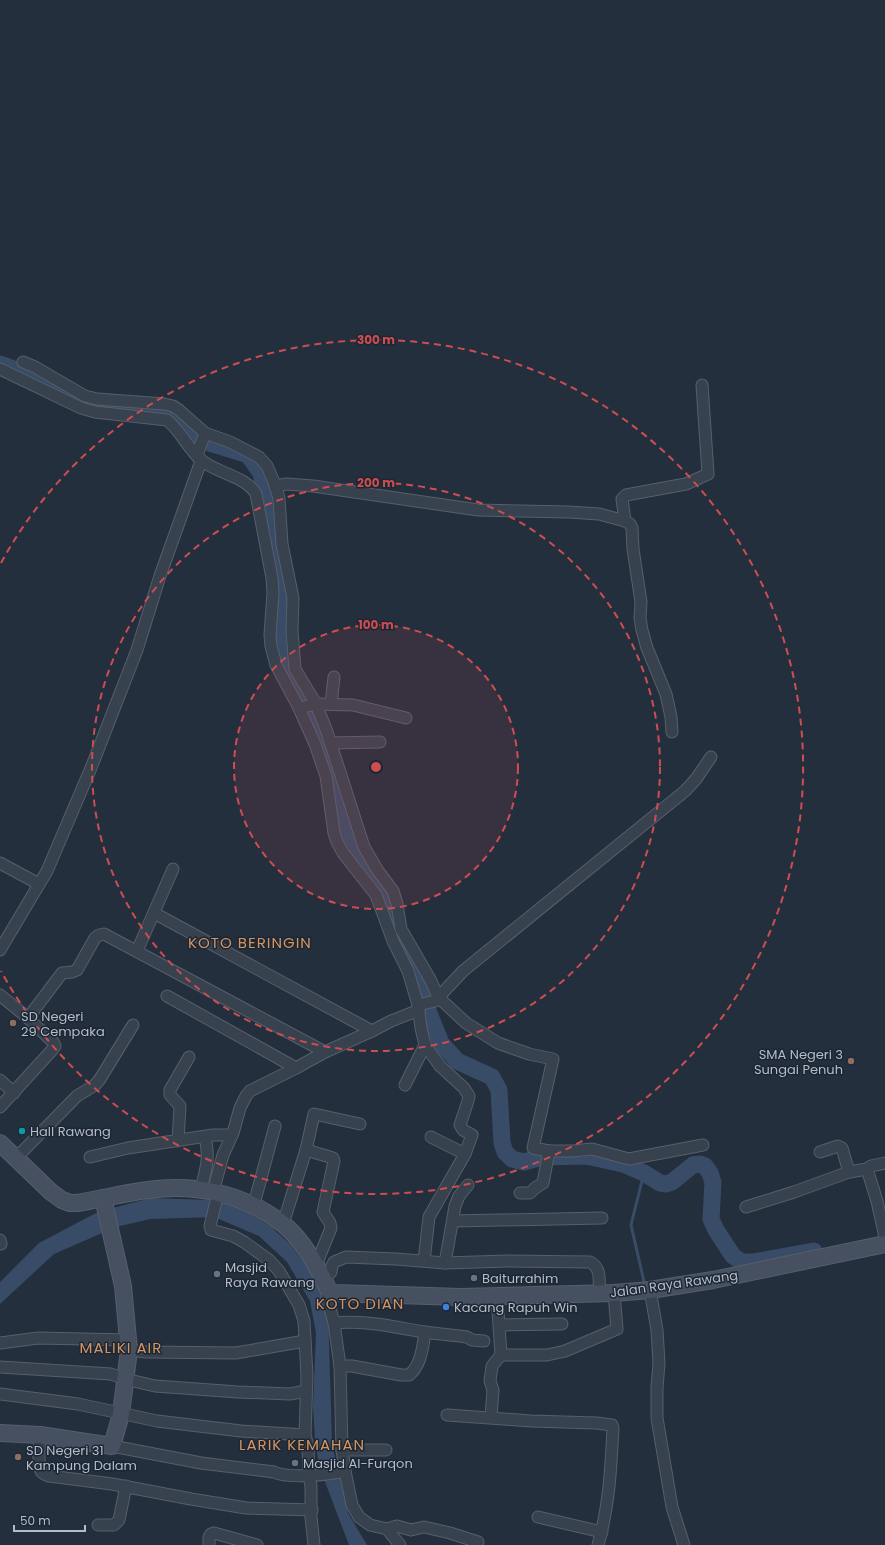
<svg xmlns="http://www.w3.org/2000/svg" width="885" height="1545" font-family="Poppins,sans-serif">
  <rect width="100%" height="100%" fill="#242f3e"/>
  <path fill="#394c67" d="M 151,1198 L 208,1200 L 238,1206 L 270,1226 L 291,1245 L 315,1278 L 328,1309 L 332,1444 L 348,1513 L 367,1545 L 349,1545 L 319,1466 L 315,1439 L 313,1407 L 316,1333 L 310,1301 L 287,1262 L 259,1236 L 214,1217 L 150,1219 L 116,1227 L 54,1254 L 0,1304 L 0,1282 L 39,1243 L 98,1212 Z"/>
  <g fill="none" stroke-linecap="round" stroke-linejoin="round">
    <path stroke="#394c67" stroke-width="3" d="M 644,1173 L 631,1225 L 645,1286"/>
    <path stroke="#394c67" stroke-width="17" d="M 0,364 L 51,383 L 80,402 L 169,415 L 193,438 L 248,455 L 261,473 L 284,591 L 280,645 L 333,769 L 343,828 L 387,894 L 403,949 L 441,1043 L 457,1061 L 492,1077 L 499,1090 L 502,1143 L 505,1152 L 512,1159 L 524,1162 L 542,1157 L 586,1156 L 623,1164 L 644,1173 L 660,1183 L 666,1184 L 672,1182 L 693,1165 L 700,1164 L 705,1166 L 710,1173 L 713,1182 L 711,1219 L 716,1230 L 733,1256 L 742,1262 L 753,1262 L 814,1251"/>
    <defs>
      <g id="street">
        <path d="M 23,362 L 35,367 L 85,396 L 97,399 L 164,404 L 173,406 L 179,410 L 205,433 L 230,442 L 259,457 L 267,466 L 274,482 L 279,498 L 282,544 L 293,598 L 292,631 L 295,669 L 316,704 L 327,732 L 364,847 L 378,871 L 393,891 L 397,904 L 401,929 L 431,981 L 438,997 L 466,1023 L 498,1043 L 529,1054 L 553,1059 L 533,1148 L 549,1151 L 573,1151 L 592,1149 L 629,1159 L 703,1145"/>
        <path d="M 0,369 L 81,408 L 95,412 L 167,420 C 181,431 188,449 201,460 C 216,473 246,476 256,494 L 272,578 L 273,593 L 270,635 L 271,646 L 276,665 L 299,708 L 315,744 L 326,776 L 334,833 L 337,842 L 343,853 L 376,895 L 393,941 L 408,971 L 418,1005 L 421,1028 L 425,1045 L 440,1066 L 464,1088 L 469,1096 L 468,1101 L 460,1125 L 463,1130 L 472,1135 L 465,1154 L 429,1217 L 424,1261"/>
        <path d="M 197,455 L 205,433"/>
        <path d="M 275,486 L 287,484 L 313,486 L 478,510 L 569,512 L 599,514 L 625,521 L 630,524 L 632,528 L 633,549 L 641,602 L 640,618 L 642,630 L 647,648 L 666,694 L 671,717 L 672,732"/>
        <path d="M 625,521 L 622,499 L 626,495 L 686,484 L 708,474 L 702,385"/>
        <path d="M 331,704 L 334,677"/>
        <path d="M 299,708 L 316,704 L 353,705 L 406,718"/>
        <path d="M 330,743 L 380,742"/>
        <path d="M 0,863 L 39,884"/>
        <path d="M 154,913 L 372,1031"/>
        <path d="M 0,950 L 47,871 L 91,768 L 137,650 L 160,576 L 201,461"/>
        <path d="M 137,951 L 173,869"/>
        <path d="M 0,995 L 28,1018 L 53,1042 L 55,1046 L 53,1049 L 0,1107"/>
        <path d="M 167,996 L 296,1068"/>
        <path d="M 418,1005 L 435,1001 L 463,971 L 685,791 L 696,779 L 711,757"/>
        <path d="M 28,1018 L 62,973 L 72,972 L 77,970 L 95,938 L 99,935 L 104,934 L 325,1052"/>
        <path d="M 0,1080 L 14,1093"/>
        <path d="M 405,1085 L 425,1045"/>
        <path d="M 431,1137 L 465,1154"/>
        <path d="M 178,1141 L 180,1106 L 170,1095 L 170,1090 L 189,1057"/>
        <path d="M 306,1150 L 333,1158 L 334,1161 L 323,1212 L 330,1223 L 331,1228 L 316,1265"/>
        <path d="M 820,1152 L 838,1146 L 842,1148 L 849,1172"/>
        <path d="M 90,1157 L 128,1148 L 213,1135 L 231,1135"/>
        <path d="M 16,1158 L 77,1096 L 95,1085 L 100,1079 L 133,1025"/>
        <path d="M 885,1163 L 871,1166 L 867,1169 L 877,1201 L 885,1237"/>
        <path d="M 201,1189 C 206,1168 210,1159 205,1137"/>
        <path d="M 213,1192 L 223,1155 L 233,1133 L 240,1108 L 246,1096 L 250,1091 L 296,1068 L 325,1052 L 372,1031 L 391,1021 L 419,1010"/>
        <path d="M 218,1193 L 210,1226 L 211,1230 L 233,1236 L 244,1242 L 269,1260 L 279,1271 L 299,1305 L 304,1321 L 307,1376 L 305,1435 L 308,1446 L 309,1476 L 311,1486 L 311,1517 L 314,1545"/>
        <path d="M 520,1193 L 530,1193 L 535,1188 L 543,1183 L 549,1151"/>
        <path d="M 254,1204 L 275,1126"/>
        <path d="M 746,1207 L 794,1192 L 849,1172 L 867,1169"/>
        <path d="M 453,1221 L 602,1218"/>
        <path d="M 283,1224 L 306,1150 L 314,1114 L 360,1124"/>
        <path d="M 0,1240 L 1,1244"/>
        <path d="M 445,1263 L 455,1206 L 459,1196 L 468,1185"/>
        <path d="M 323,1279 L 331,1272 L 332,1266 L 334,1262 L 346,1257 L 396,1259 L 445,1263 L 507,1261 L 590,1262 C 602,1268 599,1282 599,1294"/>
        <path d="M 650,1290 L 657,1330 L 659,1363 L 657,1388 L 657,1418 L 672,1507 L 684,1545"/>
        <path d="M 329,1291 L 327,1297 L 334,1323 L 340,1366 L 342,1450 L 345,1471 L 352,1505 L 359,1517 L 370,1525 L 387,1529 L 400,1545"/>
        <path d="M 334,1323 C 365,1320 394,1327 424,1332 C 438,1334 453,1335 467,1337 L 472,1340 L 484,1341"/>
        <path d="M 500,1325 L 562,1324"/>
        <path d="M 0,1343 L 38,1338 L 128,1340"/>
        <path d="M 129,1350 L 146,1352 L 236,1353 L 305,1341"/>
        <path d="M 501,1355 L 547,1355 L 565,1351 L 617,1329 L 614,1293"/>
        <path d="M 340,1366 L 352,1366 L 401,1375 L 409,1375 C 421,1366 423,1346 425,1332"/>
        <path d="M 0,1367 L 111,1374 L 125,1379 L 155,1386 L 238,1392 L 290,1394 L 306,1391"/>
        <path d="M 0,1394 L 78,1404 L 157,1421 L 241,1431 L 305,1435"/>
        <path d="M 447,1415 L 531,1421 L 596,1423 L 612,1425 L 613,1428 C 611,1468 609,1507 598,1545"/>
        <path d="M 491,1417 L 493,1390 L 490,1381 L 492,1366 L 501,1355 L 497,1296"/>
        <path d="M 40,1435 C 40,1443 37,1464 41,1471 C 42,1474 46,1475 49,1476 L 112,1484 L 191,1499 L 246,1508 L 312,1510"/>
        <path d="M 112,1446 L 201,1463 L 274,1472 C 288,1479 329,1475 345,1471"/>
        <path d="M 342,1450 L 386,1450"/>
        <path d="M 538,1517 L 602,1532"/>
        <path d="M 98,1525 L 114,1525 L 119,1520 L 126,1486"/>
        <path d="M 387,1529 L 397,1526 L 411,1530 L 424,1527 L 450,1533 L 478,1542"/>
        <path d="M 209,1545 L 209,1537 L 211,1534 L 214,1533 L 257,1545"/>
      </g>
      <g id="secondary">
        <path d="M 0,1143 L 51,1192 L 62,1200 L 70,1203 L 77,1203 C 101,1199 124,1193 148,1190 C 196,1183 244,1194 283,1224 C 303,1240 318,1267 329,1291 L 333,1293 L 461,1297 L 614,1293 L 650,1290 L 713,1280 L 885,1244"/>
        <path d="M 0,1433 L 40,1435 L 112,1446 L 121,1414 L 129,1350 L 123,1286 L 103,1198"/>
      </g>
    </defs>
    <use href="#street" stroke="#565f6c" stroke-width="13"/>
    <use href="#secondary" stroke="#565f6c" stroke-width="18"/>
    <use href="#street" stroke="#38414e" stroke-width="11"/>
    <use href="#secondary" stroke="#465061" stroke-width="16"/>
  </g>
  <circle cx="376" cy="767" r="142" fill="#ce4d50" fill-opacity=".12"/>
  <g fill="none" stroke="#ce4d50" stroke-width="2" stroke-dasharray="7 5">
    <circle cx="376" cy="767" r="142"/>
    <circle cx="376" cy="767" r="284"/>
    <path d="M1 563A427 427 0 1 1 1 971"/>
  </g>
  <g fill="#8d6e63" stroke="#1d2633" stroke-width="1.5">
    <circle cx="13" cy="1023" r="4"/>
    <circle cx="851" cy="1061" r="4"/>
    <circle cx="18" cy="1457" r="4"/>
  </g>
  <circle fill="#0f9aa8" stroke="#1d2633" stroke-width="1.5" cx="22" cy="1131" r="4"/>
  <g fill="#6b7280" stroke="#1d2633" stroke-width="1.5">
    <circle cx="217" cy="1274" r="4"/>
    <circle cx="474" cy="1278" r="4"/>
    <circle cx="295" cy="1463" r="4"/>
  </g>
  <circle fill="#3f7fe0" stroke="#1d2633" stroke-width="1.5" cx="446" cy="1307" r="4"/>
  <g text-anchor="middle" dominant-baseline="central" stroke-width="3" stroke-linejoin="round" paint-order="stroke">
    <g font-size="13" fill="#b4bcc9" stroke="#1d2633" text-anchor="start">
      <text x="21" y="1016">SD Negeri<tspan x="21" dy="15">29 Cempaka</tspan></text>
      <text x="843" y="1054" text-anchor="end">SMA Negeri 3<tspan x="843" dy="15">Sungai Penuh</tspan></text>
      <text x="30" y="1131">Hall Rawang</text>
      <text x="225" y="1267">Masjid<tspan x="225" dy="15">Raya Rawang</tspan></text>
      <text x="482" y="1278">Baiturrahim</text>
      <text x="454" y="1307">Kacang Rapuh Win</text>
      <text x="26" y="1450">SD Negeri 31<tspan x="26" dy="15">Kampung Dalam</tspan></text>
      <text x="303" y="1463">Masjid Al-Furqon</text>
    </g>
    <g font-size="13" fill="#b4bcc9" stroke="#1d2633">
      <text transform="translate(674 1284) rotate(-8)">Jalan Raya Rawang</text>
    </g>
    <g font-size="15" letter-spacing="1" fill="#d59563" stroke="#1d2633">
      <text x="250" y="942">KOTO BERINGIN</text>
      <text x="360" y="1303">KOTO DIAN</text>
      <text x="121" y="1347">MALIKI AIR</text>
      <text x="302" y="1444">LARIK KEMAHAN</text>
    </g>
  </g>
  <circle cx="376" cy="767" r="6" fill="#ce4d50" stroke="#1d2633" stroke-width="2"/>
  <g font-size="12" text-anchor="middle" font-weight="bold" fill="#ce4d50" stroke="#1d2633" stroke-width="3" stroke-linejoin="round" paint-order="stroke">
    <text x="376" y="344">300 m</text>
    <text x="376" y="487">200 m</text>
    <text x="376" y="629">100 m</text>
  </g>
  <path d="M14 1525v6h71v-6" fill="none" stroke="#b4bcc9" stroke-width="2"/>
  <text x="20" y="1525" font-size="12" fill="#b4bcc9" stroke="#1d2633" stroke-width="3" paint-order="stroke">50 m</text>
</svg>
